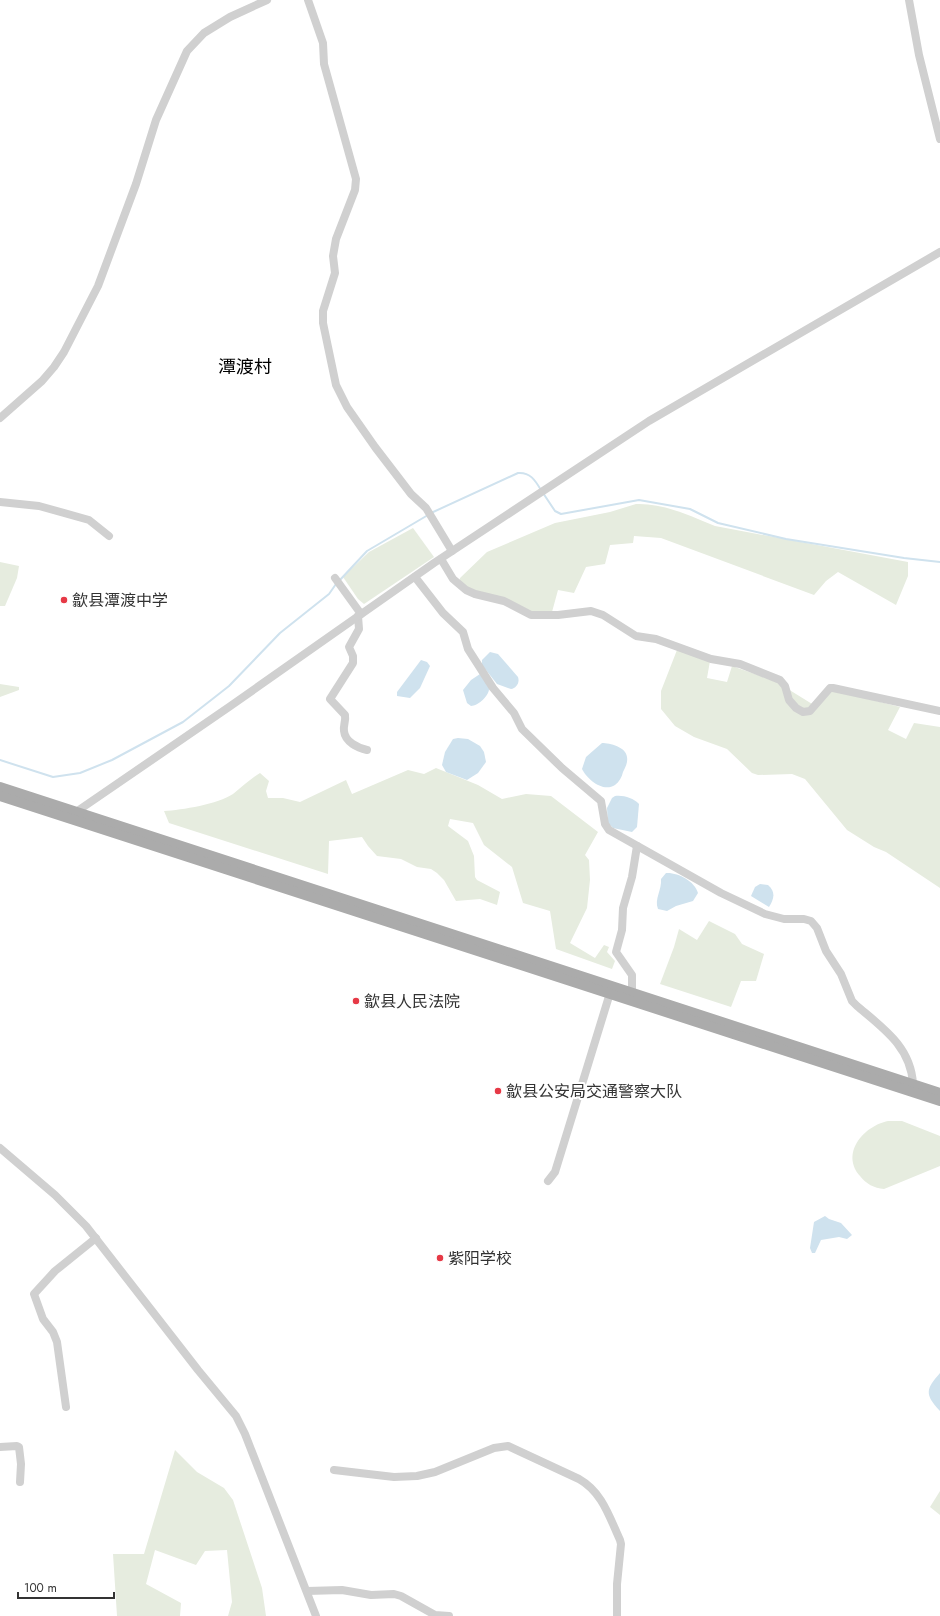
<svg xmlns="http://www.w3.org/2000/svg" width="940" height="1616" font-family="Jost,'Noto Sans SC',sans-serif">
  <rect width="100%" height="100%" fill="#fff"/>
  <g fill="#e6ecdf">
    <path d="M 636,504 C 664,503 690,516 715,526 L 908,562 L 908,576 L 896,605 L 838,572 L 826,581 L 814,595 L 661,538 L 634,536 L 633,543 L 610,545 L 605,564 L 586,567 L 574,593 L 558,590 L 552,612 L 536,614 L 471,591 L 459,583 L 460,578 L 487,552 L 555,523 L 610,512 Z"/>
    <path d="M 413,528 L 434,557 L 364,604 L 358,599 L 343,577 L 369,552 Z"/>
    <path d="M 0,562 L 19,566 L 17,578 L 5,606 L 0,606 Z"/>
    <path d="M 677,650 L 710,661 L 707,678 L 727,682 L 732,666 L 775,681 L 817,707 L 833,690 L 900,707 L 888,730 L 906,739 L 914,723 L 940,727 L 940,888 L 886,852 L 874,847 L 847,830 L 805,779 L 792,774 L 758,775 L 752,773 L 727,749 L 694,737 L 675,726 L 661,709 L 661,691 Z"/>
    <path d="M 0,684 L 19,687 L 19,690 L 0,697 Z"/>
    <path d="M 436,768 L 478,785 L 502,799 L 526,794 L 551,796 L 598,832 L 585,855 L 589,860 L 590,880 L 587,908 L 570,943 L 595,958 L 604,945 L 609,947 L 607,952 L 615,961 L 612,969 L 556,949 L 550,911 L 523,903 L 512,867 L 484,845 L 473,823 L 450,819 L 448,826 L 468,841 L 474,856 L 475,877 L 477,880 L 500,892 L 497,905 L 480,899 L 456,901 L 444,880 L 437,873 L 431,869 L 417,867 L 401,859 L 377,856 L 368,846 L 362,837 L 329,841 L 328,874 L 169,823 L 164,811 C 182,810 218,804 233,794 C 242,787 250,779 260,773 L 269,781 L 266,791 L 268,798 L 283,798 L 300,802 L 346,780 L 352,794 L 408,770 L 424,774 Z"/>
    <path d="M 709,921 L 735,934 L 742,944 L 764,954 L 756,981 L 741,981 L 731,1007 L 660,984 L 674,947 L 679,929 L 697,940 Z"/>
    <path d="M 888,1121 L 902,1121 L 940,1136 L 940,1166 L 884,1189 C 874,1188 866,1184 860,1176 C 840,1153 864,1126 888,1121 Z"/>
    <path d="M 175,1450 L 197,1472 L 224,1488 L 233,1500 L 262,1588 L 266,1616 L 228,1616 L 232,1602 L 227,1550 L 205,1551 L 196,1565 L 155,1550 L 146,1584 L 181,1603 L 180,1616 L 117,1616 L 113,1554 L 144,1554 Z"/>
    <path d="M 940,1491 L 940,1515 L 930,1507 Z"/>
  </g>
  <g fill="#cfe2ee">
    <path d="M 490,652 L 498,654 L 518,677 C 520,683 516,688 511,689 L 497,684 L 482,665 L 482,660 Z"/>
    <path d="M 421,660 L 427,662 L 430,666 L 420,688 L 410,698 L 397,696 L 397,692 Z"/>
    <path d="M 480,674 C 482,678 487,683 489,688 C 490,695 478,706 471,706 L 467,703 L 463,690 L 471,680 Z"/>
    <path d="M 458,738 L 468,739 L 480,746 L 484,752 L 486,762 L 478,773 L 467,780 L 446,772 L 442,765 L 445,752 L 453,739 Z"/>
    <path d="M 602,743 C 610,743 626,747 627,757 C 628,763 625,768 623,772 C 622,777 619,782 615,785 C 603,793 587,779 582,769 L 586,757 Z"/>
    <path d="M 615,796 C 624,795 633,798 639,804 L 637,827 L 632,832 L 613,828 L 608,823 L 607,808 L 612,798 Z"/>
    <path d="M 666,873 C 677,872 695,881 698,893 L 693,901 L 676,906 L 667,911 L 658,909 C 654,899 662,890 661,879 Z"/>
    <path d="M 760,884 L 768,885 C 776,892 774,899 769,907 L 751,896 L 755,887 Z"/>
    <path d="M 825,1216 L 829,1219 L 841,1223 L 852,1235 L 847,1239 L 839,1237 L 821,1240 L 815,1253 L 812,1253 L 810,1248 L 814,1222 Z"/>
    <path d="M 940,1373 L 940,1411 C 924,1394 926,1389 940,1373 Z"/>
  </g>
  <g fill="none" stroke-linecap="round" stroke-linejoin="round">
    <g stroke="#cfe2ee" stroke-width="2">
      <path d="M 543,493 L 555,511 L 561,514 L 639,500 L 690,509 L 718,523 L 786,539 L 904,558 L 940,562"/>
      <path d="M 431,513 L 518,473 C 530,472 535,480 541,490"/>
      <path d="M 339,581 L 367,551 L 428,515"/>
      <path d="M 0,760 L 53,777 L 80,773 L 112,760 L 183,722 L 215,697 L 229,686 L 280,633 L 329,594 L 336,584"/>
    </g>
    <g stroke="#d0d0d0" stroke-width="8">
      <path d="M 308,0 L 323,43 L 324,64 L 356,179 L 355,190 L 336,239 L 333,256 L 335,273 L 323,311 L 323,323 L 336,385 L 347,407 L 375,447 L 411,494 L 426,508 L 452,551"/>
      <path d="M 909,0 L 919,55 L 940,139"/>
      <path d="M 0,418 L 42,381 L 54,367 L 64,352 L 98,286 L 136,184 L 156,120 L 187,51 L 204,33 L 230,17 L 267,0"/>
      <path d="M 0,502 L 39,506 L 89,520 L 109,536"/>
      <path d="M 441,559 L 453,579 L 466,590 L 475,594 L 504,601 L 531,615 L 558,615 L 591,611 L 603,615 L 636,636 L 656,639 L 711,659 L 740,664 L 780,680 L 785,686 L 789,700 L 796,708 L 803,712 L 810,711 L 830,688 L 833,688 L 940,711"/>
      <path d="M 415,577 L 443,613 L 463,632 L 468,649 L 493,688 L 514,713 L 522,729 L 562,768 L 601,801 L 605,824 L 609,830 L 721,893 L 765,914 L 784,919 L 804,919 L 811,921 L 817,928 L 826,951 L 841,974 L 852,1001 L 857,1006 C 883,1028 911,1047 913,1084"/>
      <path d="M 335,578 L 361,614"/>
      <path d="M 358,616 L 359,629 L 349,647 L 353,656 L 353,663 L 330,699 L 345,715 C 346,721 343,726 344,731 C 345,742 358,748 367,750"/>
      <path d="M 76,812 L 229,707 L 434,563 L 649,421 L 940,252"/>
      <path d="M 632,992 L 632,975 L 616,952 L 622,930 L 623,908 L 632,877 L 637,846"/>
      <path d="M 0,1148 L 55,1195 L 86,1226 L 198,1370 L 236,1416 L 245,1434 L 316,1616"/>
      <path d="M 548,1181 L 555,1172 L 610,993"/>
      <path d="M 66,1407 L 57,1342 L 53,1332 L 43,1319 L 34,1294 L 55,1271 L 96,1238"/>
      <path d="M 0,1447 L 17,1446 L 19,1447 L 21,1464 L 20,1482"/>
      <path d="M 334,1470 L 394,1477 L 417,1476 L 435,1472 L 494,1448 L 508,1446 L 579,1479 C 602,1492 609,1516 620,1540 L 621,1544 L 617,1584 L 617,1616"/>
      <path d="M 307,1591 L 342,1590 L 371,1595 L 394,1594 L 401,1596 L 435,1615 L 449,1616"/>
    </g>
    <g stroke="#ababab" stroke-width="10">
      <path d="M 0,787 L 940,1093"/>
      <path d="M 0,796 L 940,1101"/>
    </g>
  </g>
  <g fill="#e63946" stroke="#fff" stroke-width="1.5">
    <circle cx="64" cy="600" r="4"/>
    <circle cx="356" cy="1001" r="4"/>
    <circle cx="498" cy="1091" r="4"/>
    <circle cx="440" cy="1258" r="4"/>
  </g>
  <g text-anchor="middle" dominant-baseline="central" stroke-width="4" stroke-linejoin="round" paint-order="stroke">
    <g font-size="16" fill="#333" stroke="#fff" text-anchor="start">
      <text x="72" y="600">歙县潭渡中学</text>
      <text x="364" y="1001">歙县人民法院</text>
      <text x="506" y="1091">歙县公安局交通警察大队</text>
      <text x="448" y="1258">紫阳学校</text>
    </g>
    <g font-size="18" fill="#000" stroke="#fff">
      <text x="245" y="367">潭渡村</text>
    </g>
  </g>
  <path d="M18 1592v6h96v-6" fill="none" stroke="#333333" stroke-width="2"/>
  <text x="24" y="1592" font-size="12" fill="#333333" stroke="#ffffff" stroke-width="3" paint-order="stroke">100 m</text>
</svg>
